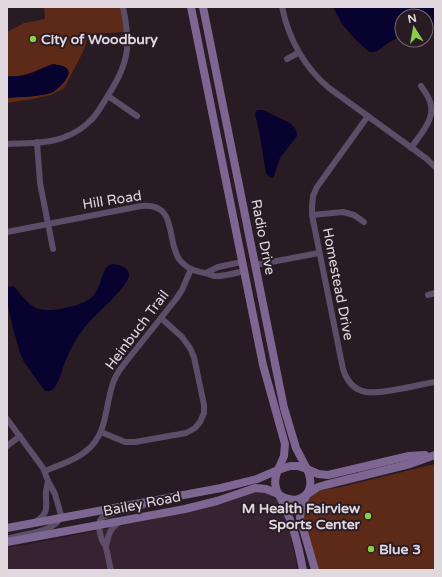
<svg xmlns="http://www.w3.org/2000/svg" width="442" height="577" font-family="'Varela Round',sans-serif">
  <rect width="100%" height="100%" fill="#291b24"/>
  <path fill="#362230" d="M 253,492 L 263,492 L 269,494 L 278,501 L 288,523 L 298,570 L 7,570 L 7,547 L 26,545 L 193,511 L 230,501 Z"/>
  <g fill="#5d2a18">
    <path d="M 44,7 L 123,7 L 127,32 L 89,34 L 83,52 L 64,88 L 51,95 L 33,99 L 7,103 L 7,32 L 24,23 L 45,19 Z"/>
    <path d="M 435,464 L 435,570 L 315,570 L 301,522 L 303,504 L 316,493 L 322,490 L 341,487 Z"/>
  </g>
  <g fill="#07022e">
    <path d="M 333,7 L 435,7 L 435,32 L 426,33 L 426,16 L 402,16 L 402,36 L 391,41 L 377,51 L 374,52 L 369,52 L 353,37 L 342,24 Z"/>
    <path d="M 53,64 C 58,65 65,65 68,70 C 72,76 57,91 51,93 C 40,97 19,97 7,98 L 7,76 C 26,78 36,70 53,64 Z"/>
    <path d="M 257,110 L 263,110 L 290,123 L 295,128 L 297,133 L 297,136 L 280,158 L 274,176 L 272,178 L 268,176 L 266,173 L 259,131 L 255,114 Z"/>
    <path d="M 113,264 C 119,265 129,267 129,275 C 129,285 101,310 93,318 C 81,330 72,345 65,362 C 62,370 60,380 55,387 C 52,391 49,392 45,391 L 24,362 L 20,353 L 13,328 L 7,302 L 7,287 L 14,286 C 20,294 28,304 36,308 C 48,314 84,306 93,296 C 100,289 101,276 106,268 L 109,265 Z"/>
  </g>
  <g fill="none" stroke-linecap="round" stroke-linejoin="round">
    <g stroke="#5c4d69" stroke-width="6">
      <path d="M 282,7 C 289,40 303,66 329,88 L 427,159 L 435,167"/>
      <path d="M 287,59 L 298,53"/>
      <path d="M 108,96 L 137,116"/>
      <path d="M 368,116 L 317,187 L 313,196 L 312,207 L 312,215 L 343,369 C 352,398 374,394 399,389 C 411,387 423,384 435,382"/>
      <path d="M 37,142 L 40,183 L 53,249"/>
      <path d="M 7,144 C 26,143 50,144 67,136 C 75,133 83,128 90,121 C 96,116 100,108 104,102 C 114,86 125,69 127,49 C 128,35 126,21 123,7"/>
      <path d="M 411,148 C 421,133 439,116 428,97 C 426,93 423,89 421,86"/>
      <path d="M 312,215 L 343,212 L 354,215 L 364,222"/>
      <path d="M 7,232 L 141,206 C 178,202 166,240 179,259 C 187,269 194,271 205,273 C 208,274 211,275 214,276 C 222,277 236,273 244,271"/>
      <path d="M 255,265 L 319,253"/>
      <path d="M 206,273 L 218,267 L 242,262"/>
      <path d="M 428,295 L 435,293"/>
      <path d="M 7,419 L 43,468 L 48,481 L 55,494 L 61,515 C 57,533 22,533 7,539"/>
      <path d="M 101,432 L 125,442 L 135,442 L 186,433 L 195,428 L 200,422 L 204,413 L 204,405 L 194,357 L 190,348 L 182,337 L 161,318"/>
      <path d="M 7,446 L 20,436"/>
      <path d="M 45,471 C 58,465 75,461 86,451 C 106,436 105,411 111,390 C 113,380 118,371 125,363 L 176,299 L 182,290 L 191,269"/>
      <path d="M 35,522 C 51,512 45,506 46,491 C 47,488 47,484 48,481"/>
      <path d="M 106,547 C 108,536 110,527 120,522"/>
      <path d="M 111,570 C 109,563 108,555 106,548 C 106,545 103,543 102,540 C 100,534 96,521 103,517 C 113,511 133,510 145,505"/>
    </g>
    <g stroke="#7d6692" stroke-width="8">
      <path d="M 191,7 L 263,365 L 285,444 L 284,456 L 278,470"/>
      <path d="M 203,7 L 284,408 L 296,448 L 307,469"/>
      <path d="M 290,466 L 298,466 L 307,469 C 318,492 300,508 279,495 C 274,486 274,480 278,470 Z"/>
      <path d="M 307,469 L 318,474 L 328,475 L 409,456 L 425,455"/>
      <path d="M 307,494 L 301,507 L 300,518 L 315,570"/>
      <path d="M 308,494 L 318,487 L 325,485 L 410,464 L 435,455"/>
      <path d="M 279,495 C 292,519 298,544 303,570"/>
      <path d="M 7,528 L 221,488 L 257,479 L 278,470"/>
      <path d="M 7,542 L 185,509 L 217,501 L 255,488 L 266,489 L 278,494"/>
    </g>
  </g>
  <g fill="#8ace47" stroke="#291b24" stroke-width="1.5">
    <circle cx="33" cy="39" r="4"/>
    <circle cx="368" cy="516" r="4"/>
    <circle cx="371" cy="549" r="4"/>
  </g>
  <g text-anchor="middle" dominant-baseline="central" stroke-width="4" stroke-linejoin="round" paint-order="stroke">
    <g font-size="14" font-weight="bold" fill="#e1d7de" stroke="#291b24" text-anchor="start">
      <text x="41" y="39">City of Woodbury</text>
      <text x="360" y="508" text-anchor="end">M Health Fairview<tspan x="360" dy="16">Sports Center</tspan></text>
      <text x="379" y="549">Blue 3</text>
    </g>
    <g font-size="14" fill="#e1d7de" stroke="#291b24">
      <text transform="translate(112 200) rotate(-9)">Hill Road</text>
      <text transform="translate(263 237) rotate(79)">Radio Drive</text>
      <text transform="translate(338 284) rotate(79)">Homestead Drive</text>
      <text transform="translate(137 330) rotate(-53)">Heinbuch Trail</text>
      <text transform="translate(142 504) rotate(-11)">Bailey Road</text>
    </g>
  </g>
  <rect width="442" height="577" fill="none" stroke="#e1d7de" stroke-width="16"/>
  <g transform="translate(414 28) rotate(349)"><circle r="19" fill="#291b24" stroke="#73666e"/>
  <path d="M0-3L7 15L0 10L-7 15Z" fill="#8ace47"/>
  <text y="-6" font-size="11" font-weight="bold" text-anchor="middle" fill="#e1d7de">N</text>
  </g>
</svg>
